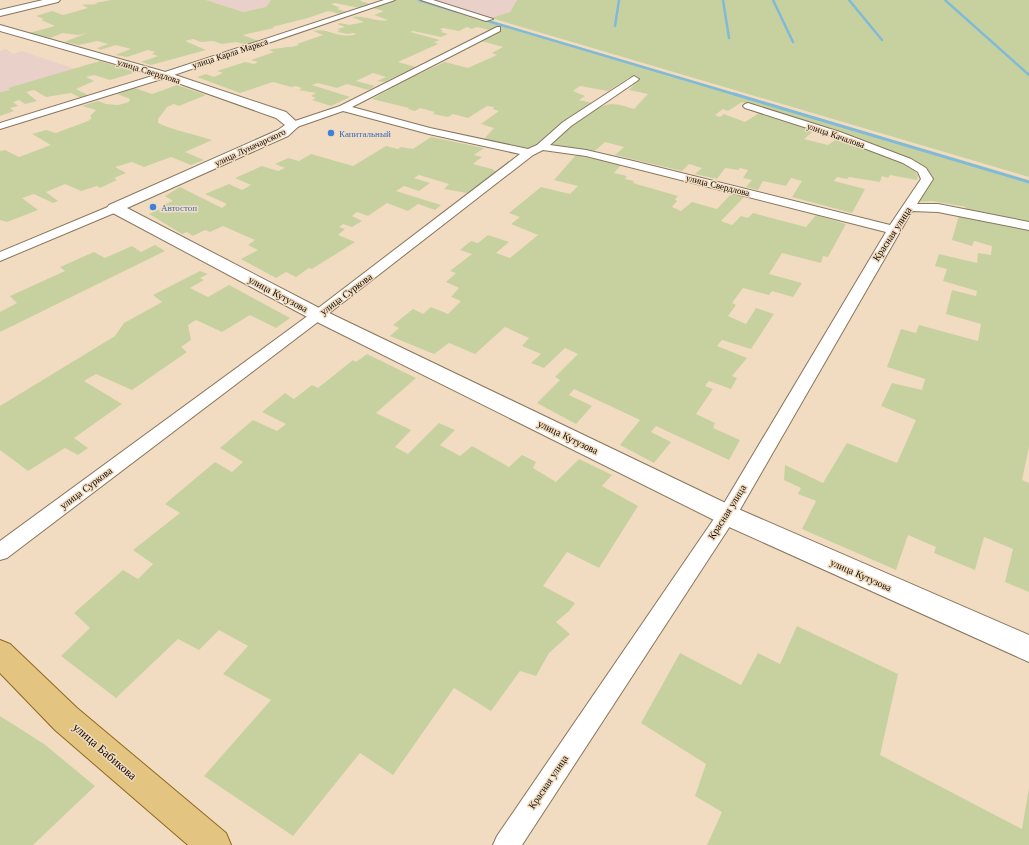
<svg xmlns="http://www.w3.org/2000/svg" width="1029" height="845" font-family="'Libre Baskerville',serif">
  <rect width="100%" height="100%" fill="#f1dcc1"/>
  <g fill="#e9d0c9">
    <path d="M 206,0 L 271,0 L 266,7 L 243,12 Z"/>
    <path d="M 430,0 L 517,0 L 510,12 L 491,18 Z"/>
    <path d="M 6,49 L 13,54 L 22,51 L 75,69 L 9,88 L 10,90 L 0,92 L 0,51 Z"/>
  </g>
  <g fill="#c7d1a0">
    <path d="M 111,0 L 206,0 L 243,12 L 266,7 L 271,0 L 362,0 L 360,1 L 371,4 L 360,8 L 335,3 L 331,4 L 340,8 L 337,9 L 347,12 L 340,14 L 328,11 L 308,18 L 272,27 L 274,28 L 243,35 L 259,41 L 247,45 L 236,42 L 222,44 L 213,41 L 201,42 L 193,39 L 185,41 L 206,50 L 151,65 L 141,62 L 158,56 L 152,54 L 155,52 L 148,50 L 127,57 L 115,55 L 131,49 L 116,45 L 100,50 L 97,48 L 108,44 L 97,41 L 79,45 L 64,42 L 87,33 L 78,35 L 63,33 L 50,38 L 29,33 L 55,26 L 41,20 L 44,19 L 36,16 L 52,11 L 63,15 L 88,8 L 82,5 C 87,4 93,5 98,4 L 95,3 Z"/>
    <path d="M 397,0 L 421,0 L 1029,180 L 1029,447 L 1022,480 L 1029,483 L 1029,592 L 1005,582 L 1013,549 L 984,537 L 975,570 L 934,553 L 936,547 L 908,535 L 896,570 L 802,529 L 816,501 L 798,494 L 801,488 L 784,480 L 785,465 L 823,483 L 847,443 L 897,463 L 916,420 L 881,406 L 892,383 L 922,390 L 925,379 L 887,367 L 901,329 L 916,333 L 919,325 L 978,341 L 981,324 L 946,314 L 952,290 L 976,296 L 977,291 L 943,281 L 947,269 L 935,266 L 939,254 L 977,263 L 978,253 L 991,255 L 992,246 L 974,241 L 972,246 L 952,240 L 959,215 L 966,207 L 932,201 L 918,202 L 929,183 L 931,175 C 917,153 773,112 742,102 L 728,111 L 723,109 L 715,115 L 720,117 L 724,114 L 745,122 L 761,112 L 815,130 L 804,139 L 828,145 L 838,138 C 858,146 906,158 918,175 L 917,180 L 890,175 L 888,178 L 882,176 L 880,182 L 849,177 L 847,179 L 837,177 L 834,181 L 865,189 L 852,213 L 792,197 L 802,181 L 791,178 L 786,186 L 763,181 L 758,190 L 746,187 L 752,180 L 743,178 L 748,170 L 740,168 L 738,170 L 725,168 L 717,179 L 695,174 L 702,168 L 689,164 L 682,171 L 615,155 L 624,147 L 605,142 L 596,150 L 591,152 L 551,146 C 564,130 592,105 612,104 C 619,104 627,107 634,109 L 648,94 L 629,90 L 639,79 L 630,77 L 608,91 L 580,86 L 573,91 L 585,96 L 579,100 L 593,103 L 536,146 L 528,149 L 483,140 L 494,128 L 481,124 L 499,111 L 493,109 L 494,107 L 487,106 L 468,118 L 453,114 L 448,117 L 433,114 L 435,112 L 420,108 L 415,111 L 408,109 L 409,108 L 372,99 L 408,79 L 445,62 L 468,68 L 497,55 L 492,53 L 503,47 L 481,41 L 501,30 L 495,28 L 489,30 L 477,27 L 472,29 L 467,27 L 459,31 L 443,28 L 440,29 L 443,31 L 441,32 L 448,34 L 441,37 L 413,31 L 410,32 L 440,40 L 434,42 L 438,44 L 398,62 L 416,67 L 384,82 L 377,81 L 386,77 L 373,73 L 356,81 L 375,86 L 368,90 L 347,84 L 337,88 L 318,83 L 312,85 L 350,97 L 331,106 L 312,100 L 316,98 L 311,96 L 316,93 L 299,90 L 302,88 L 296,86 L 291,87 L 273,82 L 240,93 L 197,77 L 206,74 L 214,77 L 223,73 L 217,71 L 245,62 L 254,64 L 258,62 L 251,60 L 274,52 L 269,50 C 279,47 290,48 299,45 L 297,44 L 323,35 L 313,31 C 328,27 339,40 357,34 L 353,33 L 348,34 L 337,32 L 340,30 L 337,29 L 345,27 L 337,24 L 340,23 L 349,25 L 364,22 L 352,17 C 362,14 379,23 388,20 L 374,15 L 384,11 L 372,8 Z"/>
    <path d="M 517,0 L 1029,0 L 1029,177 L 491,18 L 510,12 Z"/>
    <path d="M 100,61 L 137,72 L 110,80 L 94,75 L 86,77 L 94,81 L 76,89 L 90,96 L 81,98 L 71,93 L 46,97 L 34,90 L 26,92 L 37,101 L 25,104 L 19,100 L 13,102 L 18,106 L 10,108 L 14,111 L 0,116 L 0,92 L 10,90 L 8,88 Z"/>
    <path d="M 177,85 L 206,95 L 179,106 L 174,104 L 167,107 L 158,119 L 158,123 C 175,131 194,134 212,140 L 185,152 L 204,160 L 191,165 L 171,157 L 144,167 L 132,162 L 115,167 L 126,173 L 114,178 L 117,180 L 100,188 L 97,186 L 81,191 L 65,184 L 46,192 L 58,201 L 53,203 L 34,194 L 22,198 L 38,210 L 7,222 L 0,220 L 0,151 L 5,150 L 19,157 L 51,145 L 32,134 L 46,130 L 56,133 L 88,121 L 92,118 L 90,116 L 96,110 L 82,106 L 98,101 L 106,104 L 118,105 L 129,102 L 130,99 L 117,94 L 135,88 L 152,94 Z"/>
    <path d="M 431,137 L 484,148 L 474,155 L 482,157 L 473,164 L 492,169 L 497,172 L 467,193 L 444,189 L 449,184 L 419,175 L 414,178 L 430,183 L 419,191 L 404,186 L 396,191 L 441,205 L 435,210 L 418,204 L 408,211 L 387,203 L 368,216 L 357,212 L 352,216 L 362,221 L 352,227 L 343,224 L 339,227 L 345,229 L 338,235 L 355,242 L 312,269 L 309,268 L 296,277 L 286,272 L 276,278 L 241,259 L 258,250 L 248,245 L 255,240 L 223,226 L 210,232 L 205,230 L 193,236 L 187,232 L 182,234 L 149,214 L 165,207 L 163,205 L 173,201 L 165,196 L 180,187 L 222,208 L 227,204 L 205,194 L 229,184 L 242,190 L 251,185 L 235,178 L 262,166 L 278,171 L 285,168 L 275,164 L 288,158 L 299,161 L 311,154 L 353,166 L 386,146 L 398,149 L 401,147 L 413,149 Z"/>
    <path d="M 576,155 L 622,164 L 614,173 L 627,176 L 625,179 L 634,181 L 633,183 L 678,196 L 675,199 L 677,201 L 672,207 L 681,211 L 692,202 L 717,209 L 732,193 L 745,196 L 721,221 L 732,225 L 741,216 L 748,218 L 753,213 L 806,227 L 816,215 L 846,224 L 828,257 L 823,256 L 821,263 L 782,253 L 769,274 L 802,283 L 793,297 L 772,291 L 769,295 L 743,288 L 732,303 L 736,305 L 728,316 L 746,324 L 756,308 L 774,314 L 751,349 L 722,340 L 717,346 L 747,358 L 732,376 L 737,378 L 731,389 L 709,381 L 705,386 L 713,389 L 696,414 L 715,423 L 713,428 L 740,440 L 729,460 L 656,426 L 651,432 L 671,442 L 654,463 L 620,445 L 640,420 L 574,389 L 569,395 L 592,406 L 576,424 L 537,403 L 560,380 L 555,377 L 578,354 L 565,348 L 544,368 L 531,363 L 541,354 L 522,346 L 529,338 L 505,327 L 475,354 L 449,343 L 434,354 L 390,336 L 399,328 L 393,325 L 413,309 L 423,314 L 431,307 L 448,314 L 461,301 L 451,297 L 459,288 L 446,282 L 456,273 L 450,271 L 472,254 L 460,250 L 471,241 L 478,243 L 488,235 L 509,242 L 496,253 L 510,258 L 538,235 L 511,224 L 520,217 L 509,213 L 541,187 L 570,194 L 578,186 L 554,180 Z"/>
    <path d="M 155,245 L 165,251 L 0,332 L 0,312 L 17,303 L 10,296 L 65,271 L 60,267 L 94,252 L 105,258 L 132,246 L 141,252 Z"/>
    <path d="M 200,271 L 208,274 L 200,278 L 204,280 L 190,288 L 208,297 L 229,285 L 290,318 L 276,328 L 250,315 L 222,332 L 196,320 L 188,325 L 191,340 L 181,347 L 187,352 L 132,390 L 96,374 L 84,381 L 122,404 L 74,438 L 88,448 L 78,455 L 65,448 L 28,471 L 0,450 L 0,406 L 115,336 L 124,323 L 162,302 L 153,295 Z"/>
    <path d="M 367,354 L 416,378 L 376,413 L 411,430 L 395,447 L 408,454 L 439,423 L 455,430 L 440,445 L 460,456 L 472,446 L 509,467 L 522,455 L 536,462 L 533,468 L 556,482 L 579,459 L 612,475 L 602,486 L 638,506 L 599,568 L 567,552 L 543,586 L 575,603 L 569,611 L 556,622 L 570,634 L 549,653 L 536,676 L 520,671 L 491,711 L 454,688 L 393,775 L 360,753 L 293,836 L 204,776 L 271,700 L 223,674 L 248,646 L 219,630 L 199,650 L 178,639 L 116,698 L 61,656 L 90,628 L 74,613 L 123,570 L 138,579 L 153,564 L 133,550 L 180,513 L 165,504 L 215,462 L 232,472 L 243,462 L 220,448 L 253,420 L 277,431 L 286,424 L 262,412 L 285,393 L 294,399 L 312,385 L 318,388 L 353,360 L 356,362 Z"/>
    <path d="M 797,626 L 898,674 L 880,755 L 1022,829 L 1029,788 L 1029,845 L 707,845 L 722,812 L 695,796 L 706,764 L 641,723 L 680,653 L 741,685 L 758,653 L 780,664 Z"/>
    <path d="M 0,716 L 44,744 L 95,786 L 33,845 L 0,845 Z"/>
  </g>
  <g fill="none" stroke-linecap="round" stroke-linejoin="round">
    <g stroke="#80bad8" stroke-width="2.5">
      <path d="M 419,0 L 458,12"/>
      <path d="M 723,0 L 729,38"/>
      <path d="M 773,0 L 793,42"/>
      <path d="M 849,0 L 882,40"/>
      <path d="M 945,0 L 1029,75"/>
      <path d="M 481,19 L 737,95"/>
      <path d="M 615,26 L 619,0"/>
    </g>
    <path stroke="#80bad8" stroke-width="3" d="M 734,94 L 1029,182"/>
    <defs>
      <g id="minor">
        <path d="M 384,0 L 395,0 L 168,77 L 0,129 L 0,123 L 162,73 Z"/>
        <path d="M 421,0 L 433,0 L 493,19 L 486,21 Z"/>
        <path d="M 497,27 L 500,27 L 500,31 L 352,107 L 430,128 L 528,149 L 537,145 L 563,122 L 634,76 L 639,79 L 637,81 L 571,126 L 550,145 L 586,150 L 633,161 L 890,225 L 921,179 L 918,172 L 903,163 L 832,136 L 745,108 L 743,106 L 745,104 L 748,103 L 840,132 L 911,159 L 926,168 L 933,179 L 917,204 L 938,204 L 1029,222 L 1029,230 L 938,212 L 912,211 L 734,520 L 522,845 L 493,845 L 497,836 L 720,510 L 886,232 L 586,156 L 543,150 L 533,155 L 323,318 L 7,558 L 0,560 L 0,541 L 313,312 L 520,154 L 429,134 L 343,111 L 297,127 L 289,127 L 288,125 L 289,123 L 340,106 Z"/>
        <path d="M 115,204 L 121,208 L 119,211 L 0,261 L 0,252 Z"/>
      </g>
      <g id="tertiary">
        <path d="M 43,0 L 60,0 L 58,2 L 0,16 L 0,10 Z"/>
        <path d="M 0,25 L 169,73 L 286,112 L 300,125 L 288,136 L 127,208 L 325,311 L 736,508 L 1029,635 L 1029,662 L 718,522 L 311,319 L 109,211 L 107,208 L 109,205 L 278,130 L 285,125 L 276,118 L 161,77 L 0,31 Z"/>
      </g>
      <path id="primary" d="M 0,640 L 10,644 L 77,708 L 226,833 L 231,845 L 188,845 L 55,730 L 0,673 Z"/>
    </defs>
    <use href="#minor" stroke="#88765d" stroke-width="2"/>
    <use href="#tertiary" stroke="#88765d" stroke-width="2"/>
    <use href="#primary" stroke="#8e6a1d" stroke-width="2"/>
    <use href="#minor" fill="#fff" fill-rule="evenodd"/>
    <use href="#tertiary" fill="#fff" fill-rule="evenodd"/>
    <use href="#primary" fill="#e3c480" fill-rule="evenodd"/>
  </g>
  <g fill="#3f7fe0" stroke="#f1dcc1" stroke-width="1.5">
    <circle cx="331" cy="133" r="4"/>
    <circle cx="153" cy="207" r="4"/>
  </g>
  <g text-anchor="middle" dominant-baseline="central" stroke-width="3" stroke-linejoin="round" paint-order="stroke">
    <g font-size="9" fill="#130c04" stroke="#f1dcc1">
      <text transform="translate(230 53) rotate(-18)">улица Карла Маркса</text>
      <text transform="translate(149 71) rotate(17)">улица Свердлова</text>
      <text transform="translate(836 135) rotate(19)">улица Качалова</text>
      <text transform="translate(250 147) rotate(-25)">улица Луначарского</text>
      <text transform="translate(718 185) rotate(14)">улица Свердлова</text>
    </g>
    <g font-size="9" fill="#366cbe" stroke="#f1dcc1" text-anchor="start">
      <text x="339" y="133">Капитальный</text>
      <text x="161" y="207">Автостоп</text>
    </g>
    <g font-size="10" fill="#130c04" stroke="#f1dcc1">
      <text transform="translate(892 234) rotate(-57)">Красная улица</text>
      <text transform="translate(278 294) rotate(28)">улица Кутузова</text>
      <text transform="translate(346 294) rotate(-37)">улица Суркова</text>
      <text transform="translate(568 437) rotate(26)">улица Кутузова</text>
      <text transform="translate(86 488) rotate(-37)">улица Суркова</text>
      <text transform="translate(727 512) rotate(-58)">Красная улица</text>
      <text transform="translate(861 575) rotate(24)">улица Кутузова</text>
      <text transform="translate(548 782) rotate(-56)">Красная улица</text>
    </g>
    <g font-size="12" fill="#130c04" stroke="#f1dcc1">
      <text transform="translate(105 751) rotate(41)">улица Бабикова</text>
    </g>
  </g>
</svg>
